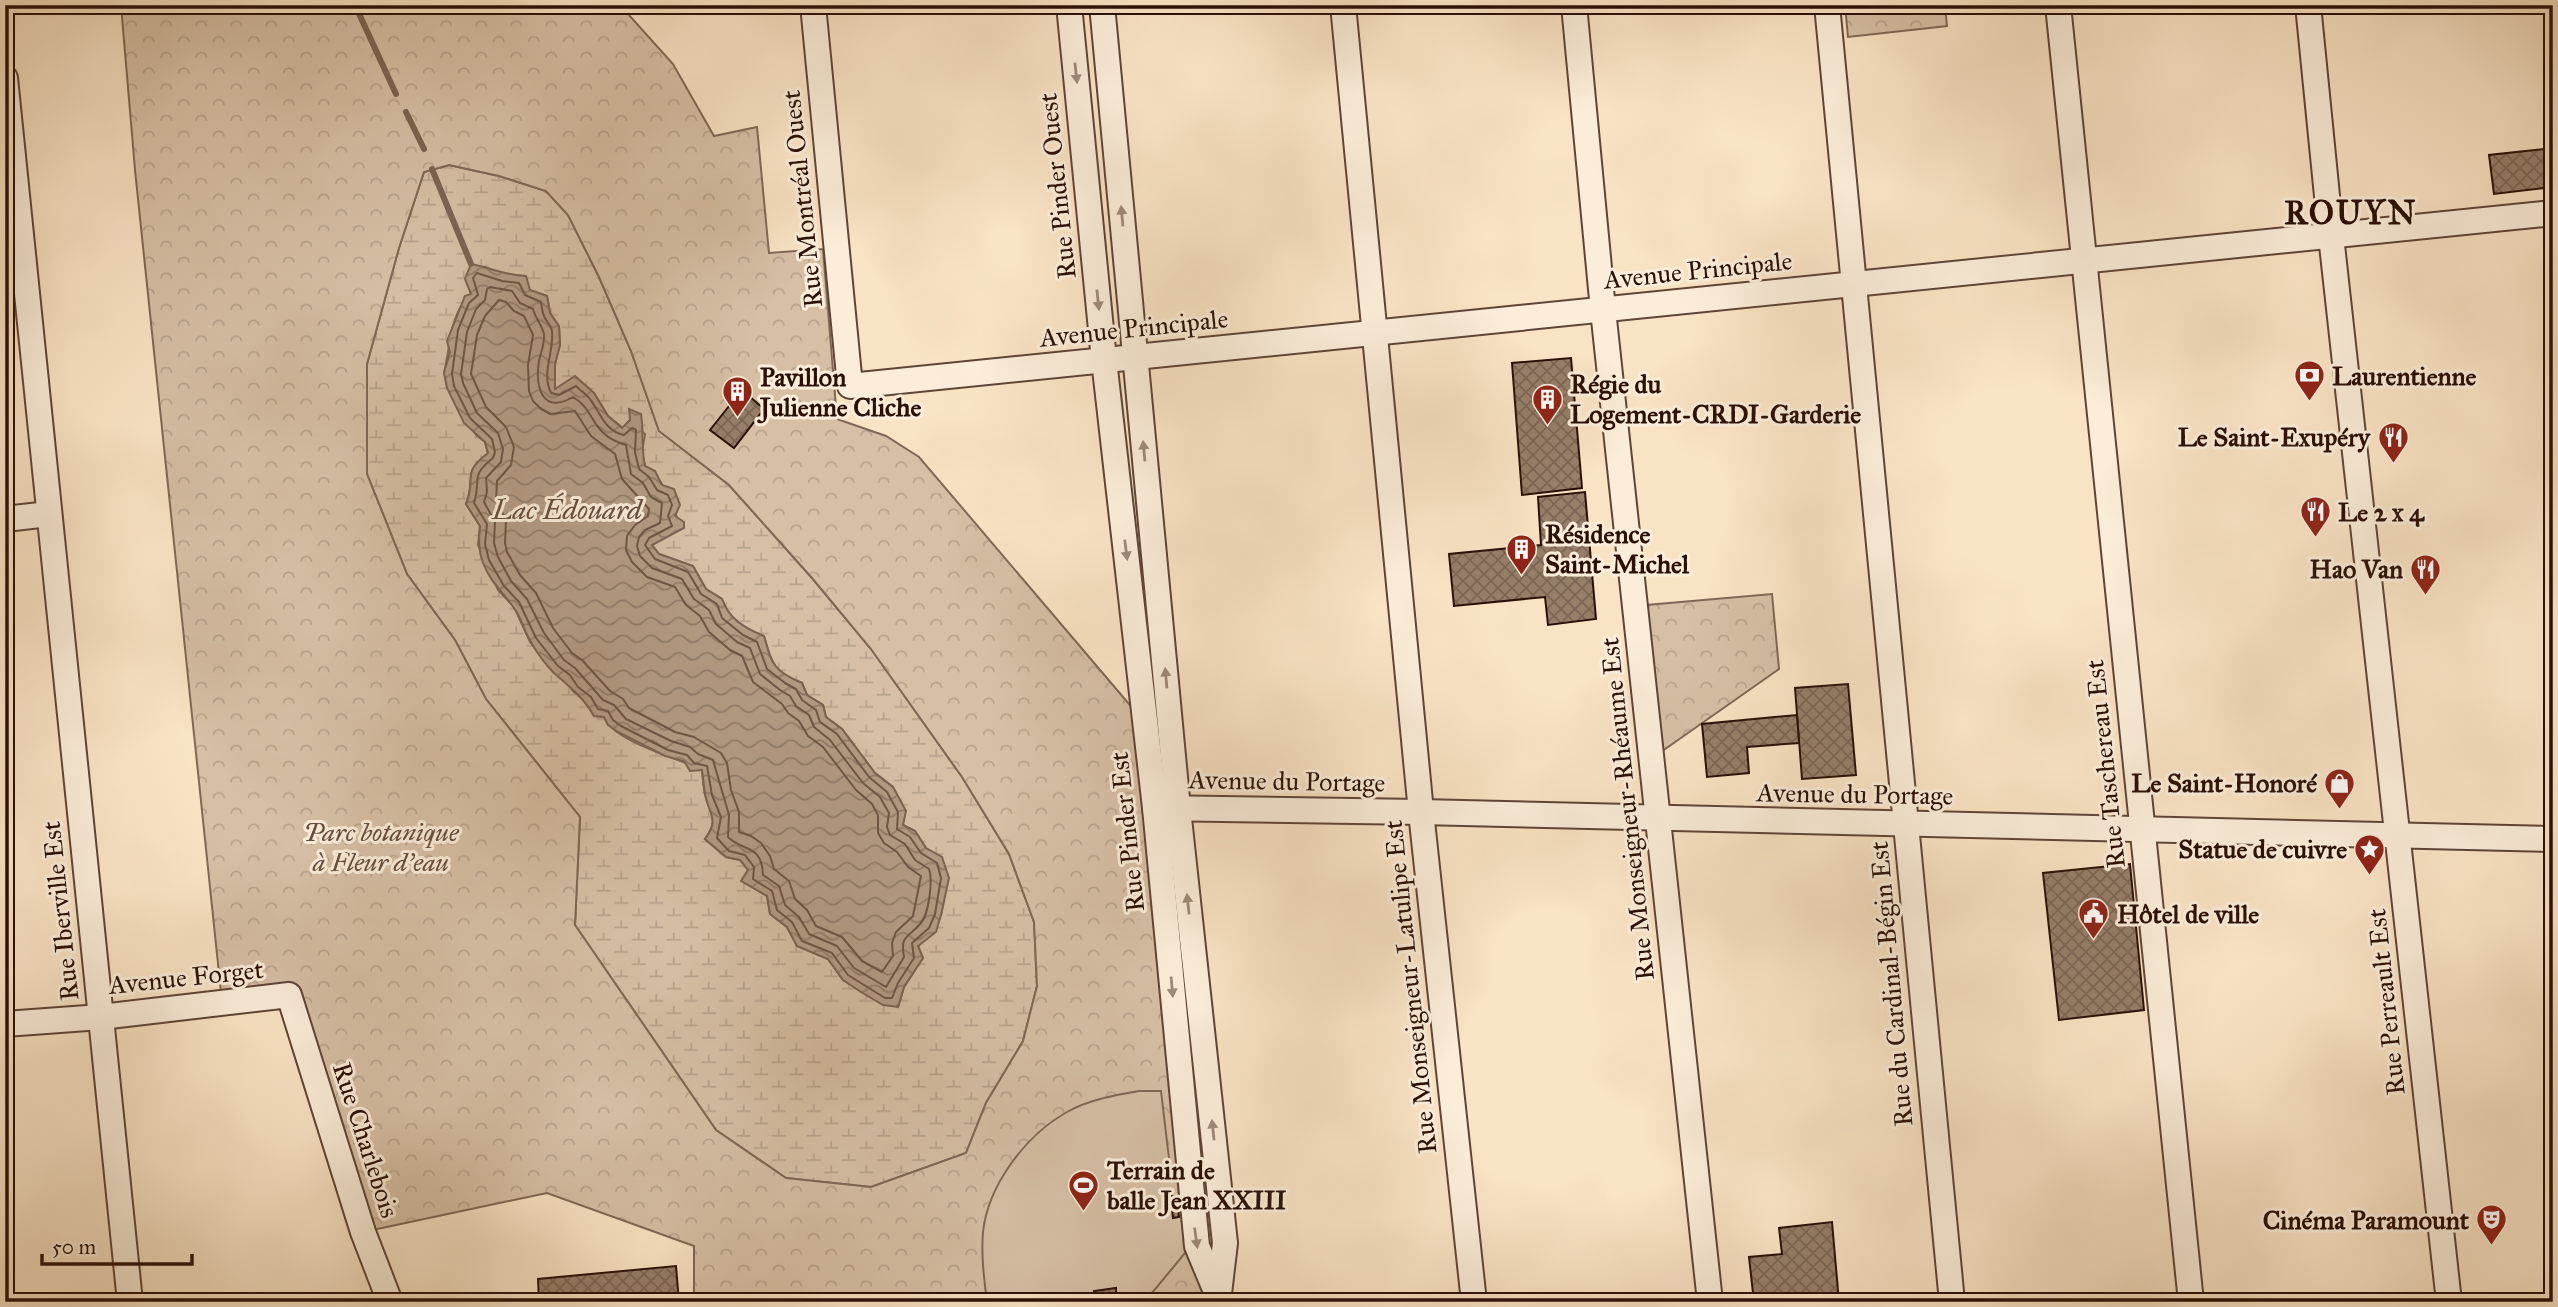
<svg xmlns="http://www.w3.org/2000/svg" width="2558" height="1307" font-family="'IM FELL Great Primer',serif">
  <defs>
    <pattern id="wetland-marsh" width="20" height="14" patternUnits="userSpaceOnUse" patternTransform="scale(1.75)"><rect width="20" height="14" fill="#d6bfa5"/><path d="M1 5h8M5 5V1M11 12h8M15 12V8" fill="none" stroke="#b8a38d"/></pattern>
    <pattern id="park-crowns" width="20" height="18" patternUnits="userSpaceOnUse" patternTransform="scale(1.75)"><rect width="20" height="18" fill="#d6bfa5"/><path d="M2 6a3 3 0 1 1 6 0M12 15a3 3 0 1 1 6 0" fill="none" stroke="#b8a38d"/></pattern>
    <pattern id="water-waves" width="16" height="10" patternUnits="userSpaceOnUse" patternTransform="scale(1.75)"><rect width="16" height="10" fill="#b39b84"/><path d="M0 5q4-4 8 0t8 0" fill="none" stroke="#927d6a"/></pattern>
    <pattern id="building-cross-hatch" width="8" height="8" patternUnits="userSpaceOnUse" patternTransform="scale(1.75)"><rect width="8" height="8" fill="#967e69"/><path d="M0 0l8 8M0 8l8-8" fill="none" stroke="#7b6654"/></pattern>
  </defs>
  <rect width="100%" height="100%" fill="#f9e3c5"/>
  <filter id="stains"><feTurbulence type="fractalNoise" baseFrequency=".00286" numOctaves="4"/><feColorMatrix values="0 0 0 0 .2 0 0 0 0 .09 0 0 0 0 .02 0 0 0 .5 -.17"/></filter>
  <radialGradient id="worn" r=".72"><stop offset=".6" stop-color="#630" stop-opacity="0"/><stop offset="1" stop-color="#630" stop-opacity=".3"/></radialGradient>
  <path fill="url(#wetland-marsh)" stroke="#806856" stroke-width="2" fill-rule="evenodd" d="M 449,165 L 499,176 L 546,191 L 568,215 L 599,277 L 631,351 L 659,431 L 729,485 L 812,578 L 871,649 L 962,777 L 1009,854 L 1034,922 L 1037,986 L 1023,1041 L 986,1103 L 966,1153 L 871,1187 L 786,1178 L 716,1130 L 575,925 L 580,817 L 486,699 L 455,640 L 407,574 L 367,474 L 367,364 L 399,248 L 424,172 ZM 485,267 L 504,275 L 525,276 L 529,290 L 547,296 L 550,313 L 559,326 L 560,345 L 555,364 L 555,390 L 594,393 L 608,416 L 623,428 L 630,420 L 645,434 L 642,452 L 645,466 C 666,478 670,509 683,528 L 651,544 L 659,554 L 693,566 L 706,589 L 722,599 C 729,619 744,628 764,636 C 772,664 773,671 802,683 L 807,695 L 823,705 L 826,717 L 842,729 L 875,773 L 893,787 L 903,825 L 915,831 L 926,848 L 944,899 L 941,915 L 918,947 L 923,958 L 904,987 L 898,1007 L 843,980 L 828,959 L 797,946 L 787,927 L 770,914 L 767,896 L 742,881 L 748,870 L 740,860 L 726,857 L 705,839 C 718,820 712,818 706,798 C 703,789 703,779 702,770 C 676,757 616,743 604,717 L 594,716 L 586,702 L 573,691 L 565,680 L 553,672 L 530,642 L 514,607 L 498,590 L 478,545 L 480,526 L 466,504 C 476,480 462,471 488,454 L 485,442 L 476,435 L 444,373 C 451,345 449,314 471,294 L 469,285 Z"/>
  <g fill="url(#park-crowns)" stroke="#806856" stroke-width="2" fill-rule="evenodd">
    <path d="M 121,5 L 620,5 L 673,64 L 714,136 L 757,127 L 769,253 L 823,249 L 837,419 L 886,436 L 919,457 L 1146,724 L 1197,1246 L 1218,1302 L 694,1302 L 694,1246 L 547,1193 L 363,1232 L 289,995 L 222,1002 L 135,170 ZM 449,165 L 499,176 L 546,191 L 568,215 L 599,277 L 631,351 L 659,431 L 729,485 L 812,578 L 871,649 L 962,777 L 1009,854 L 1034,922 L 1037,986 L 1023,1041 L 986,1103 L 966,1153 L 871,1187 L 786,1178 L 716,1130 L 575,925 L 580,817 L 486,699 L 455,640 L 407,574 L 367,474 L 367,364 L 399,248 L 424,172 Z"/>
    <path d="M 1845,5 L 1945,5 L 1947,26 L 1848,37 Z"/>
    <path d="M 1772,594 L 1779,669 L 1651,759 L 1635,606 Z"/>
  </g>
  <path fill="#d6bfa5" stroke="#806856" stroke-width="2" d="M 1139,1091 L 1161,1091 L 1170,1167 L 1176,1167 L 1185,1253 L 1152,1293 L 1067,1301 L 1066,1296 L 987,1302 C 984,1278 981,1256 983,1232 C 988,1185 1026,1135 1067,1112 C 1088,1100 1115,1095 1139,1091 Z"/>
  <path fill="url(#water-waves)" stroke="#7c6352" stroke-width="2" d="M 471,264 C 492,268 503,275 526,276 L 530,290 L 547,296 L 550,313 L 559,326 L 560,345 L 555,364 L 555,389 L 575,376 L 594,393 L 608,416 L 622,428 L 630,420 L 629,409 L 641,414 C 644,432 641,449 645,466 L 655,471 L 662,485 L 674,489 L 680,505 L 675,516 L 684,522 L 684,528 L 652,545 L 659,554 L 693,566 L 706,589 L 722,599 C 729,619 744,628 764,636 C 772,664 773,671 802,683 L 807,695 L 823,705 L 826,717 L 842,729 L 875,773 L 893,787 L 906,811 L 903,825 L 915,831 L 926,848 L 942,857 L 949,878 L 941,915 L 936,932 L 918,946 L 923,958 L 904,987 L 898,1007 L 883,1005 L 861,992 L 843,980 L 828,959 L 797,946 L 787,927 L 770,914 L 767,896 L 741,881 L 748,870 L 740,860 L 726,857 L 705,839 C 720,819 709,815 705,794 C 704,787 703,778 702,770 L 690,771 L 684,761 L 665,756 L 618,732 L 608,725 L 604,717 L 594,716 C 584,698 569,686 554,673 C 546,665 536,651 531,642 C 524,632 522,618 514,608 C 503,592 491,583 483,563 C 478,550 479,539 480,526 L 466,504 C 477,478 460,474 488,453 L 485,442 L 464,423 L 447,388 L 444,373 L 450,352 L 447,341 L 465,296 L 471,294 L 465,279 Z"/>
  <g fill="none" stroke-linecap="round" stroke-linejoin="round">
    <g stroke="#6e5645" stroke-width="2">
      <path d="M 477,273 L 502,281 L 519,283 L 525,295 L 541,302 C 542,307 542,313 545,318 C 548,324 552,326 552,332 C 554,353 541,373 551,393 L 559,395 L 576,386 C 580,390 585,393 589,398 C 600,411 604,431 624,435 L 632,428 L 636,430 L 635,452 L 639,469 L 649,477 L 657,490 L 668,495 L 672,505 L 668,516 L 672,526 L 649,538 L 645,545 L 655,559 L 688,572 L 701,594 L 717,604 L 722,618 L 743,635 L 757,642 L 767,669 L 785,683 L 796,689 L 802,700 L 816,710 L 820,722 L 837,734 L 869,777 L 887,792 L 898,812 L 897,829 L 910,837 L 921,853 L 937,863 L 941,878 L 935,914 L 929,928 L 912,943 L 914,958 L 898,983 L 892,998 L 885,998 L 848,975 L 832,953 L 802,941 L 792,922 L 777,910 L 772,891 L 753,879 L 754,867 L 745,855 L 729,851 L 717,838 L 721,817 L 712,795 L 707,766 L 694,763 L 687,755 L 668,750 L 621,726 L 613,720 L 608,711 L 598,709 L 591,697 L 578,687 L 570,675 L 558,666 L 536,638 L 519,602 L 504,586 L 489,560 L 485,544 L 487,524 L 474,503 C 482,479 469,477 493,458 L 495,452 L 492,439 L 470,418 L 454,386 L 452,374 L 458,330 L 469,303 L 478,295 L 473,278 Z"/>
      <path d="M 490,287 L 512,291 L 520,303 L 533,309 C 535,318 542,325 544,334 C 545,343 541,352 539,361 C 535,387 542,415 573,397 C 596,410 590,435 626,445 L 631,474 L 643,483 L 651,497 L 662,503 L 660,523 L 645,530 L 639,537 L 637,546 L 640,556 L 652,568 L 682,579 L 694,599 L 709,610 L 716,624 L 737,642 L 750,648 L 760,674 L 780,690 L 790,696 L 796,706 L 809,715 L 814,727 L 830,740 L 863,783 L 880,797 L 889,813 L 887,827 L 890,835 L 905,844 L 915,860 L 929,869 C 933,880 929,915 920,924 C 908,938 900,935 904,957 L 886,987 L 854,968 L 837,946 L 809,934 L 799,917 L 785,905 L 779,886 L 763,875 C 762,843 742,852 728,837 L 729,815 L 713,760 L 698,754 L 690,747 L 671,741 L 626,719 L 614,705 L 603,700 L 575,668 L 564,660 L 544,633 L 527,599 L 511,581 L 498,557 L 494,543 L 495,522 L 484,502 L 487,492 L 486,478 L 501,462 L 503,449 L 498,433 L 477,413 L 463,383 L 461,374 L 467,332 L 476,309 L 485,300 L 487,289 Z"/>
      <path d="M 499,300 L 506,302 L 514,311 L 524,316 L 533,335 L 528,365 L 529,391 L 533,401 L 541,409 L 551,414 L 575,411 L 591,436 L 615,454 L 622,479 L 649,509 L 648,516 L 635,525 L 627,536 L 626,550 L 632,562 L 647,577 L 675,587 L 686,605 L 700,616 L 709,632 L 730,650 L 742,656 L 753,682 L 782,704 L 788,713 L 799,721 L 808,736 L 823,747 L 856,790 L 872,804 L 878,815 L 878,833 L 884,843 L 897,852 L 908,867 L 921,876 L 913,916 L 896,932 L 892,943 L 893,956 L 882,972 L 862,961 L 842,937 L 816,926 L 807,910 L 795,899 L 789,881 L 774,869 L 770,856 L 761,843 L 751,836 L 739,832 L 739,812 L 731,790 L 727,763 L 721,753 L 694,737 L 675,732 L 629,708 L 623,699 L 610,691 L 582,660 L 572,653 L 553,628 L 536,593 L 520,575 L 507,552 L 505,543 L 506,520 L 496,501 L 497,481 L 511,465 L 514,447 L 506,427 L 486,407 L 471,374 L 477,335 L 485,316 Z"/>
    </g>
    <g stroke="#7c6352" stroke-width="6">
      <path d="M 355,5 L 396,94"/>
      <path d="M 406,112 L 424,149"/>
      <path d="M 432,169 L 471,264"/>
    </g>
  </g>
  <g fill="url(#building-cross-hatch)" stroke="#2a1006" stroke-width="2">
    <path d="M 2553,148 L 2553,187 L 2494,194 L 2489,155 Z"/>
    <path d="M 1571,358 L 1582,488 L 1522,495 L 1512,363 Z"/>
    <path d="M 742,390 L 764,409 L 734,448 L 710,430 Z"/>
    <path d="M 1585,492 L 1596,619 L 1548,625 L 1545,597 L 1454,606 L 1449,554 L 1541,545 L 1538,497 Z"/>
    <path d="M 1848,684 L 1856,775 L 1802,779 L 1795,688 Z"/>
    <path d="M 1797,715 L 1799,743 L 1747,747 L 1749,773 L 1707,777 L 1702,724 Z"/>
    <path d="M 2130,864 L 2144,1010 L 2059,1020 L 2043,873 Z"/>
    <path d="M 1171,1196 L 1177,1196 L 1179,1217 L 1173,1218 Z"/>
    <path d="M 1832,1222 L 1839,1302 L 1754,1302 L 1749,1257 L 1782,1254 L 1779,1228 Z"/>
    <path d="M 676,1266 L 679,1302 L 539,1302 L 538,1279 Z"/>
    <path d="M 1116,1288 L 1116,1295 L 1095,1297 L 1094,1291 Z"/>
  </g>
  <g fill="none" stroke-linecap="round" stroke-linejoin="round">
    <defs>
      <g id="minor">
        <path d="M 813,5 L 850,386 L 2553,213"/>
        <path d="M 1069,5 L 1104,360 L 1155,808 L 1197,1246 L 1217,1294"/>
        <path d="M 1102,5 L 1178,809 L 1225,1243 L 1218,1302"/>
        <path d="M 1343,5 L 1421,812 L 1474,1302"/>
        <path d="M 1574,5 L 1603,310 L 1710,1302"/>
        <path d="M 1827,5 L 1952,1302"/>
        <path d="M 2058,5 L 2191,1302"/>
        <path d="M 2308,5 L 2331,236 L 2449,1302"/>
        <path d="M 5,78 L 130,1302"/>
        <path d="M 5,519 L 49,514"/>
        <path d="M 1155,808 L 1421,812 L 2553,839"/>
        <path d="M 5,1024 L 101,1017 L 289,995 L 363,1232 L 390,1302"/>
      </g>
    </defs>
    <use href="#minor" stroke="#5e4536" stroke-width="28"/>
    <use href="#minor" stroke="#fbedd9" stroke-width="24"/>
  </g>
  <defs><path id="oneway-solid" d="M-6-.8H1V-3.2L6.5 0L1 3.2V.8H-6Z" transform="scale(1.75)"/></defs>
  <g fill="#9d8a7a">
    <use href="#oneway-solid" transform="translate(1076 73) rotate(84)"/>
    <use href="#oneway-solid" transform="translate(1122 216) rotate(-95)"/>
    <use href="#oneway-solid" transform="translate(1098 300) rotate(84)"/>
    <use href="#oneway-solid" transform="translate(1144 451) rotate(-95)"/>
    <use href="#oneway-solid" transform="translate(1126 550) rotate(83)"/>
    <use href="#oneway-solid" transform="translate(1166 678) rotate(-95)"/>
    <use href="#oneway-solid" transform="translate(1188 904) rotate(-96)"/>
    <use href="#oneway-solid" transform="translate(1172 987) rotate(85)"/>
    <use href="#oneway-solid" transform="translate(1213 1130) rotate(-96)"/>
    <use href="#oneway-solid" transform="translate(1196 1238) rotate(82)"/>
  </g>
  <defs>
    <symbol id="bank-pin" viewBox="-11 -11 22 30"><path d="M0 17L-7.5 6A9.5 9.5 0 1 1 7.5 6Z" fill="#8f2418" stroke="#fbedd9"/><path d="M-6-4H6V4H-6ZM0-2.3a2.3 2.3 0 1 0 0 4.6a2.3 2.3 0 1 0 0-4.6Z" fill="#fff"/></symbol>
    <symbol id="building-pin" viewBox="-11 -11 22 30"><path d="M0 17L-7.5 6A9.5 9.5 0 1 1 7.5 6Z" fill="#8f2418" stroke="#fbedd9"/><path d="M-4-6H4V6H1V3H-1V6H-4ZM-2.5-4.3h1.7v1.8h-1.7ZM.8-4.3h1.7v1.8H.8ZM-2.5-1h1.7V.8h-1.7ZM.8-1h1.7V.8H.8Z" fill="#fff"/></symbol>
    <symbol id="restaurant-pin" viewBox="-11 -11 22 30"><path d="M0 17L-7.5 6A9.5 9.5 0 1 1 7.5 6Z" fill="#8f2418" stroke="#fbedd9"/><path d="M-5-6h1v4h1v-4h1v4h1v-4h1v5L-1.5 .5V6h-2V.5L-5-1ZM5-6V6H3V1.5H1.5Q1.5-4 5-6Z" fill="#fff"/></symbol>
    <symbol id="shop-pin" viewBox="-11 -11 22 30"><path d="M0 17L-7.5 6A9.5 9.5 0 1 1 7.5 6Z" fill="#8f2418" stroke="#fbedd9"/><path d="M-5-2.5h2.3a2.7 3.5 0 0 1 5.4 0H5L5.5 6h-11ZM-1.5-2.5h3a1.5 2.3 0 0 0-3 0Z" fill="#fff"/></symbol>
    <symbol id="sight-pin" viewBox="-11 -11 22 30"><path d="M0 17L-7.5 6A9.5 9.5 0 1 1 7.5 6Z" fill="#8f2418" stroke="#fbedd9"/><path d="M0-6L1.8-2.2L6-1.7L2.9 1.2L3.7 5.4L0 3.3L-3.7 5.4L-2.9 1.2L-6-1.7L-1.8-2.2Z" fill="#fff"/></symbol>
    <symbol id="civic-pin" viewBox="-11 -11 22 30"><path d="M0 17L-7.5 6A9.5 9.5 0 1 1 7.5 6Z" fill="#8f2418" stroke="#fbedd9"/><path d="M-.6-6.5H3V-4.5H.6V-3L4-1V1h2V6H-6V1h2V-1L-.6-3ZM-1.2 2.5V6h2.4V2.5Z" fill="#fff"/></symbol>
    <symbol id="stadium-pin" viewBox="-11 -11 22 30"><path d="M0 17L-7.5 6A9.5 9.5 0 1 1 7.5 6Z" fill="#8f2418" stroke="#fbedd9"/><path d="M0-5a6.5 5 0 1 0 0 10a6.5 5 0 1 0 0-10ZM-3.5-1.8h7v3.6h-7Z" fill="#fff"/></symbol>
    <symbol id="theatre-pin" viewBox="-11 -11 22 30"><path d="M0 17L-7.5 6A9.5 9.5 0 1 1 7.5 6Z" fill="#8f2418" stroke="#fbedd9"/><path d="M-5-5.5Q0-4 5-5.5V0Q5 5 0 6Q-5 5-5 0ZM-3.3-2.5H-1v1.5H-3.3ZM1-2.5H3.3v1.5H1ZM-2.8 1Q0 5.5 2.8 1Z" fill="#fff"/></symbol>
  </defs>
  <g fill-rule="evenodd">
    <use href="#bank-pin" x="2292" y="358" width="35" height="47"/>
    <use href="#building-pin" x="720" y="374" width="35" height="47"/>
    <use href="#building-pin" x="1530" y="382" width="35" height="47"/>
    <use href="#restaurant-pin" x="2376" y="420" width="35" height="47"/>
    <use href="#restaurant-pin" x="2298" y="494" width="35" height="47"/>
    <use href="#building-pin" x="1504" y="532" width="35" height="47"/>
    <use href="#restaurant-pin" x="2408" y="552" width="35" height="47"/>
    <use href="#shop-pin" x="2322" y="766" width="35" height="47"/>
    <use href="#sight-pin" x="2352" y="832" width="35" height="47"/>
    <use href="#civic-pin" x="2076" y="896" width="35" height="47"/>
    <use href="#stadium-pin" x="1066" y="1168" width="35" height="47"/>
    <use href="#theatre-pin" x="2474" y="1202" width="35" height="47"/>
  </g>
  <g text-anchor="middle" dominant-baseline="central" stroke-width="6" stroke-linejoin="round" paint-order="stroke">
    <g font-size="26" fill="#2a1006" stroke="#fbedd9">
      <text transform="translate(1057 186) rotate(-96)">Rue Pinder Ouest</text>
      <text transform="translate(802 199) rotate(-96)">Rue Montréal Ouest</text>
      <text transform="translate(1698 270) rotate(-6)">Avenue Principale</text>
      <text transform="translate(1134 328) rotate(-6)">Avenue Principale</text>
      <text transform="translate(2105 764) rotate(-96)">Rue Taschereau Est</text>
      <text transform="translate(1287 781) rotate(1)">Avenue du Portage</text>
      <text transform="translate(1855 794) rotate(1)">Avenue du Portage</text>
      <text transform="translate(1627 809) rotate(-96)">Rue Monseigneur-Rhéaume Est</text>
      <text transform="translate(1127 832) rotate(-96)">Rue Pinder Est</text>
      <text transform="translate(60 911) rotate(-96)">Rue Iberville Est</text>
      <text transform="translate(186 977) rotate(-6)">Avenue Forget</text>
      <text transform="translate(1891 984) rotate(-95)">Rue du Cardinal-Bégin Est</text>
      <text transform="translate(1410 987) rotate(-96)">Rue Monseigneur-Latulipe Est</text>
      <text transform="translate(2386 1002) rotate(-96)">Rue Perreault Est</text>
      <text transform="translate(366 1140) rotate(72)">Rue Charlebois</text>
    </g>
    <g font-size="26" font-weight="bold" fill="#2a1006" stroke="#fbedd9" text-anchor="start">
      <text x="2332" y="376">Laurentienne</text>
      <text x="760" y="377">Pavillon<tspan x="760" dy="30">Julienne Cliche</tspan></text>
      <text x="1570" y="384">Régie du<tspan x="1570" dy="30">Logement-CRDI-Garderie</tspan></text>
      <text x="2370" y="437" text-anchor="end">Le Saint-Exupéry</text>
      <text x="2338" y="512">Le 2 x 4</text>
      <text x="1545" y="534">Résidence<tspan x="1545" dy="30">Saint-Michel</tspan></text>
      <text x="2403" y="569" text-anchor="end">Hao Van</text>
      <text x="2317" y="783" text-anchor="end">Le Saint-Honoré</text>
      <text x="2347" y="849" text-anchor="end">Statue de cuivre</text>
      <text x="2117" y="914">Hôtel de ville</text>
      <text x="1107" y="1170">Terrain de<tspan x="1107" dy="30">balle Jean XXIII</tspan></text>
      <text x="2469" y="1220" text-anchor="end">Cinéma Paramount</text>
    </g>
    <g font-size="26" font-style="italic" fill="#664d3e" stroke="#fbedd9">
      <text x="381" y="832">Parc botanique<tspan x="381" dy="30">à Fleur d'eau</tspan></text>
    </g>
    <g font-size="28" font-style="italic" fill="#684f3f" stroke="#fbedd9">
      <text x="567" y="509">Lac Édouard</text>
    </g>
    <g font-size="33" font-weight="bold" letter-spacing="2" fill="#2a1006" stroke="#fbedd9">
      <text x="2351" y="213">ROUYN</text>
    </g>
  </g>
  <rect width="2558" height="1307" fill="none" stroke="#f9e3c5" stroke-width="28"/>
  <rect x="7" y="7" width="2544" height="1293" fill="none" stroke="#2a1006" stroke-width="3.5"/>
  <rect x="14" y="14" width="2530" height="1279" fill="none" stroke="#2a1006" stroke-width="2"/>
  <path d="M42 1254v10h150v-10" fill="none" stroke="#2a1006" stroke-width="3.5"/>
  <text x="52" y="1254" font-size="21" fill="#2a1006" stroke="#fbedd9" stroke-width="5" paint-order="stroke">50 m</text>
  <rect width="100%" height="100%" filter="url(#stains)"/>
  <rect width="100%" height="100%" fill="url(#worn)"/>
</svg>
